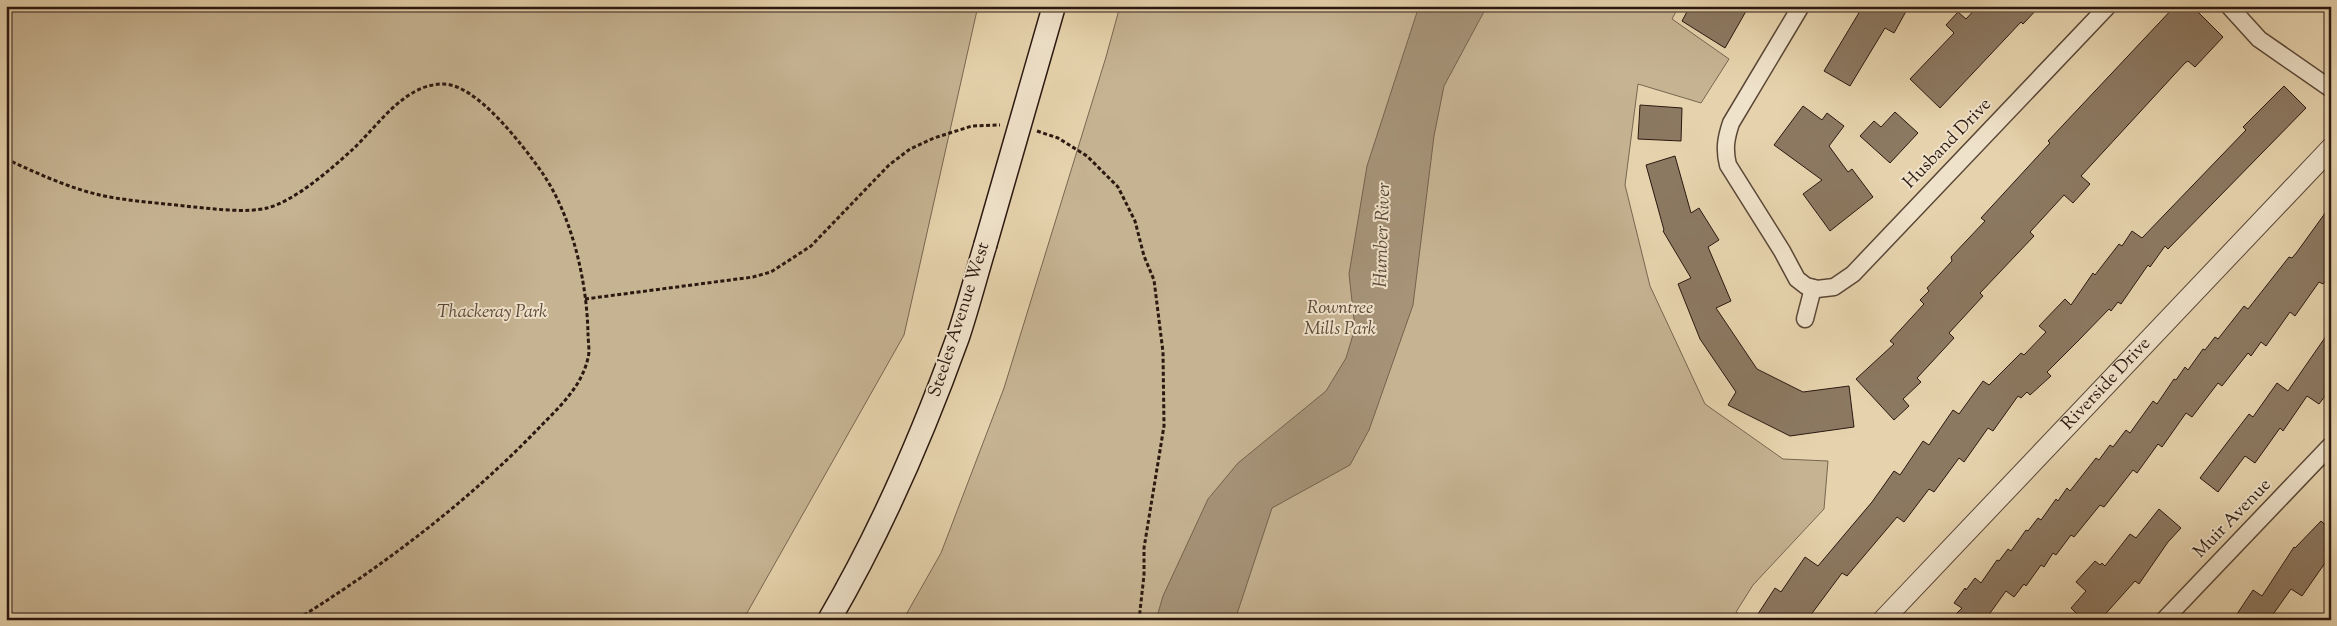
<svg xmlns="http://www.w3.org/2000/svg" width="2337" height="626" font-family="'Sorts Mill Goudy',serif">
  <rect width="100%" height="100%" fill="#e6d3ad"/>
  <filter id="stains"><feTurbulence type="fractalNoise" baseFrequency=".004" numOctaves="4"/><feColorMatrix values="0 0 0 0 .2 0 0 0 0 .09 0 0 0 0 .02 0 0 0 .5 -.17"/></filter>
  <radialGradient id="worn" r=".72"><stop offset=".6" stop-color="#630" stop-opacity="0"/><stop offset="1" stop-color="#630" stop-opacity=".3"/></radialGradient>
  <g fill="#c6b392" stroke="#786651">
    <path d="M 6,6 L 978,6 L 904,335 L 743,620 L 6,620 Z"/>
    <path d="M 1120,6 L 1679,6 L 1672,19 L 1729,59 L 1701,103 L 1638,84 L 1625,185 L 1650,286 L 1705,404 L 1783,459 L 1828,461 L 1824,509 L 1753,585 L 1736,612 L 1746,620 L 903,620 L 941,553 L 1004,388 L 1106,57 Z"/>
  </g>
  <path fill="#a69378" stroke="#75624e" d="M 1419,6 L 1487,6 L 1444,86 L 1434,136 L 1413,305 L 1369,430 L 1350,465 L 1272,508 L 1235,620 L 1156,620 L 1163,596 L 1208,499 L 1238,463 L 1326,391 L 1346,358 L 1355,328 L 1349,274 L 1367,166 Z"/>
  <g fill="#8c7962" stroke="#2b1810">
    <path d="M 1690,6 L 1749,6 L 1725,48 L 1682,21 Z"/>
    <path d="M 1863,6 L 1909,6 L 1894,33 L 1885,28 L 1850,86 L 1824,71 Z"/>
    <path d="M 1978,6 L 2040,6 L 2023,24 L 2021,22 L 1940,108 L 1910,79 L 1954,33 L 1946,25 L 1958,12 L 1966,19 Z"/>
    <path d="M 2175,6 L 2192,6 L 2223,37 L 2195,67 L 2188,61 L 2185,63 L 2081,176 L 2090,184 L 2073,203 L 2064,195 L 2030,232 L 2034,236 L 1980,293 L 1983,296 L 1949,333 L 1954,338 L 1917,378 L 1921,382 L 1903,399 L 1909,406 L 1894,420 L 1856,379 L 1894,344 L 1890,341 L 1924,304 L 1920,300 L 1929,291 L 1927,288 L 1952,261 L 1951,257 L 1985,221 L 1981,218 L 2050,143 L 2048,141 Z"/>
    <path d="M 2284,86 L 2306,108 L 2168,249 L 2165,246 L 2150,267 L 2148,265 L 2121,304 L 2118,302 L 2111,311 L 2109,309 L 2078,341 L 2047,372 L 2051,376 L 2030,395 L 2027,392 L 2021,398 L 2018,396 L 1993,431 L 1988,428 L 1964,462 L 1959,458 L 1934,492 L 1929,489 L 1904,522 L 1897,517 L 1847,576 L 1842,573 L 1807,620 L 1754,620 L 1775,588 L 1781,592 L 1805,557 L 1818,566 L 1872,502 L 1894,471 L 1900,475 L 1923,441 L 1929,445 L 1953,410 L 1959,414 L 1983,381 L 1989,385 L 2021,353 L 2024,355 L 2046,332 L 2039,326 L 2065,299 L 2071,305 L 2093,273 L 2095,275 L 2119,244 L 2122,246 L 2132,231 L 2142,238 L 2246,130 L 2243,127 Z"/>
    <path d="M 1640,105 L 1682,108 L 1681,141 L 1638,139 Z"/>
    <path d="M 1803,106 L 1822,120 L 1827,113 L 1844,126 L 1829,146 L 1848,172 L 1852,169 L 1873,197 L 1830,231 L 1803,194 L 1822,180 L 1774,145 Z"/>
    <path d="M 1895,112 L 1918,133 L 1890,163 L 1860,136 L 1874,121 L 1881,127 Z"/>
    <path d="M 1675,156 L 1691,213 L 1699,208 L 1719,240 L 1708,247 L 1731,301 L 1716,308 L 1757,369 L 1803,392 L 1849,386 L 1854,427 L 1790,436 L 1728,405 L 1736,392 L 1700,339 L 1678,284 L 1691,278 L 1663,231 L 1664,230 L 1646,165 Z"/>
    <path d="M 2331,205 L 2331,274 L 2323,284 L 2319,282 L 2295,316 L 2290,312 L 2266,346 L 2261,342 L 2251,356 L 2248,353 L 2222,386 L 2218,383 L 2192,417 L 2186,413 L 2162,447 L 2158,444 L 2137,473 L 2133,470 L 2104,507 L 2100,505 L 2074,537 L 2071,535 L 2056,555 L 2053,553 L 2044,567 L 2041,565 L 2026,586 L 2024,584 L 2014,597 L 2006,591 L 1985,620 L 1950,620 L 1962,608 L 1954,603 L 1965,588 L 1966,590 L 1975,578 L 1981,583 L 1997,560 L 1999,561 L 2008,549 L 2011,551 L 2026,530 L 2028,531 L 2038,518 L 2041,520 L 2056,499 L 2058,501 L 2067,488 L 2070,491 L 2096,458 L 2099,460 L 2110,445 L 2113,447 L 2126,430 L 2130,433 L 2153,401 L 2157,404 L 2174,379 L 2176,380 L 2185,367 L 2188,370 L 2203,349 L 2205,350 L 2215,337 L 2218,339 L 2244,306 L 2248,309 L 2289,257 L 2292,258 L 2297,252 Z"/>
    <path d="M 2331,329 L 2331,388 L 2319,404 L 2307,396 L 2283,431 L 2280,428 L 2255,463 L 2245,456 L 2218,492 L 2200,478 L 2249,414 L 2253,417 L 2277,383 L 2288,391 Z"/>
    <path d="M 2159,509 L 2181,528 L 2168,542 L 2139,584 L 2135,581 L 2100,620 L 2083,620 L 2071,608 L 2086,591 L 2076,582 L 2095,561 L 2100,565 L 2102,563 L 2105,566 L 2130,534 L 2136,538 Z"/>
    <path d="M 2321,521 L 2331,530 L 2331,566 L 2325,563 L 2302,596 L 2291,589 L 2269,620 L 2233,620 L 2253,590 L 2262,596 L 2294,547 L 2295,548 Z"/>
  </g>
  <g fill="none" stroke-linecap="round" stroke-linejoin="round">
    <defs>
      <g id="minor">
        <path d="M 1801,6 L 1731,123 C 1726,138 1724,149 1728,165 L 1782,251 L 1797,279 L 1806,286 L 1817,289 L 1834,287 L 1853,274 L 2108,6"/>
        <path d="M 2229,6 L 2259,39 L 2331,89"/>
        <path d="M 1805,319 L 1813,288"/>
        <path d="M 2164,620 L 2331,445"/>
      </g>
      <g id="tertiary">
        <path id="s1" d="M 1883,620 L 2331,148"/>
      </g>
      <path id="secondary" d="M 829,620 C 881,531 923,434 958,337 C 968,307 976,276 985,246"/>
    </defs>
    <use href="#minor" stroke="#5a4737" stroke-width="19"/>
    <use href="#tertiary" stroke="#5a4737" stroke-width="22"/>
    <use href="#secondary" stroke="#2b1810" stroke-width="25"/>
    <g stroke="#2b1810" stroke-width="3" stroke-dasharray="4 2.5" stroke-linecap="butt">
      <path d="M 1037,131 L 1058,138 L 1087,156 L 1118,187 L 1135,221 L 1144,256 L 1154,280 L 1163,352 L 1164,426 L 1144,548 L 1144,575 L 1139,620"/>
      <path d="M 6,159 C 41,175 77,192 115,198 C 141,202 168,204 194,207 C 214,209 248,213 267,208 C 295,201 331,169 352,150 C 378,126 404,84 443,84 C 477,84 523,146 541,171 C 572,215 587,281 588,334 C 588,341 590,351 588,358 C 581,389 556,410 536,431 C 465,504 383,566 296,620"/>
      <path d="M 585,299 L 753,277 L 771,272 L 811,246 L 889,165 L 910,149 L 934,138 L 972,126 L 1000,125"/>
    </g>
    <use href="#minor" stroke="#efe2ca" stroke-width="16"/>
    <use href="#tertiary" stroke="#efe2ca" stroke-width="20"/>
    <use href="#secondary" stroke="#efe2ca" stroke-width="22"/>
    <defs>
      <path id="secondary-bridge" d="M 985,246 L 1054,6"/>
    </defs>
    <use href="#secondary-bridge" stroke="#2b1810" stroke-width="25" stroke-linecap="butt"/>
    <use href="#secondary-bridge" stroke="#efe2ca" stroke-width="22"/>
  </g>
  <g text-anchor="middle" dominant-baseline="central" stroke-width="4" stroke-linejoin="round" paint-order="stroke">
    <g font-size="18" fill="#2b1810" stroke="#efe2ca">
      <text transform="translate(1948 144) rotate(-46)">Husband Drive</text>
      <text transform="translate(960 320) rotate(-72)">Steeles Avenue West</text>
      <text stroke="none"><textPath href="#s1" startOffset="325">Riverside Drive</textPath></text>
      <text transform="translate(2233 519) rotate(-46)">Muir Avenue</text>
    </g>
    <g font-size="18" font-style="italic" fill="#5a4637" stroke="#efe2ca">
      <text x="1340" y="309">Rowntree<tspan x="1340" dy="21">Mills Park</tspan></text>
      <text x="492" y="313">Thackeray Park</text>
    </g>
    <g font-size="19" font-style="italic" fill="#5c493a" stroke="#efe2ca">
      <text transform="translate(1383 235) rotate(-88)">Humber River</text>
    </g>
  </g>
  <rect width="2337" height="626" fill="none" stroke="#e6d3ad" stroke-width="25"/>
  <rect x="8" y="8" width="2322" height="611" fill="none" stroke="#2b1810" stroke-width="2.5"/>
  <rect x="12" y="12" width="2312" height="601" fill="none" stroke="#2b1810"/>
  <rect width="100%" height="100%" filter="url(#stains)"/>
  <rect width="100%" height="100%" fill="url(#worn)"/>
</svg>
